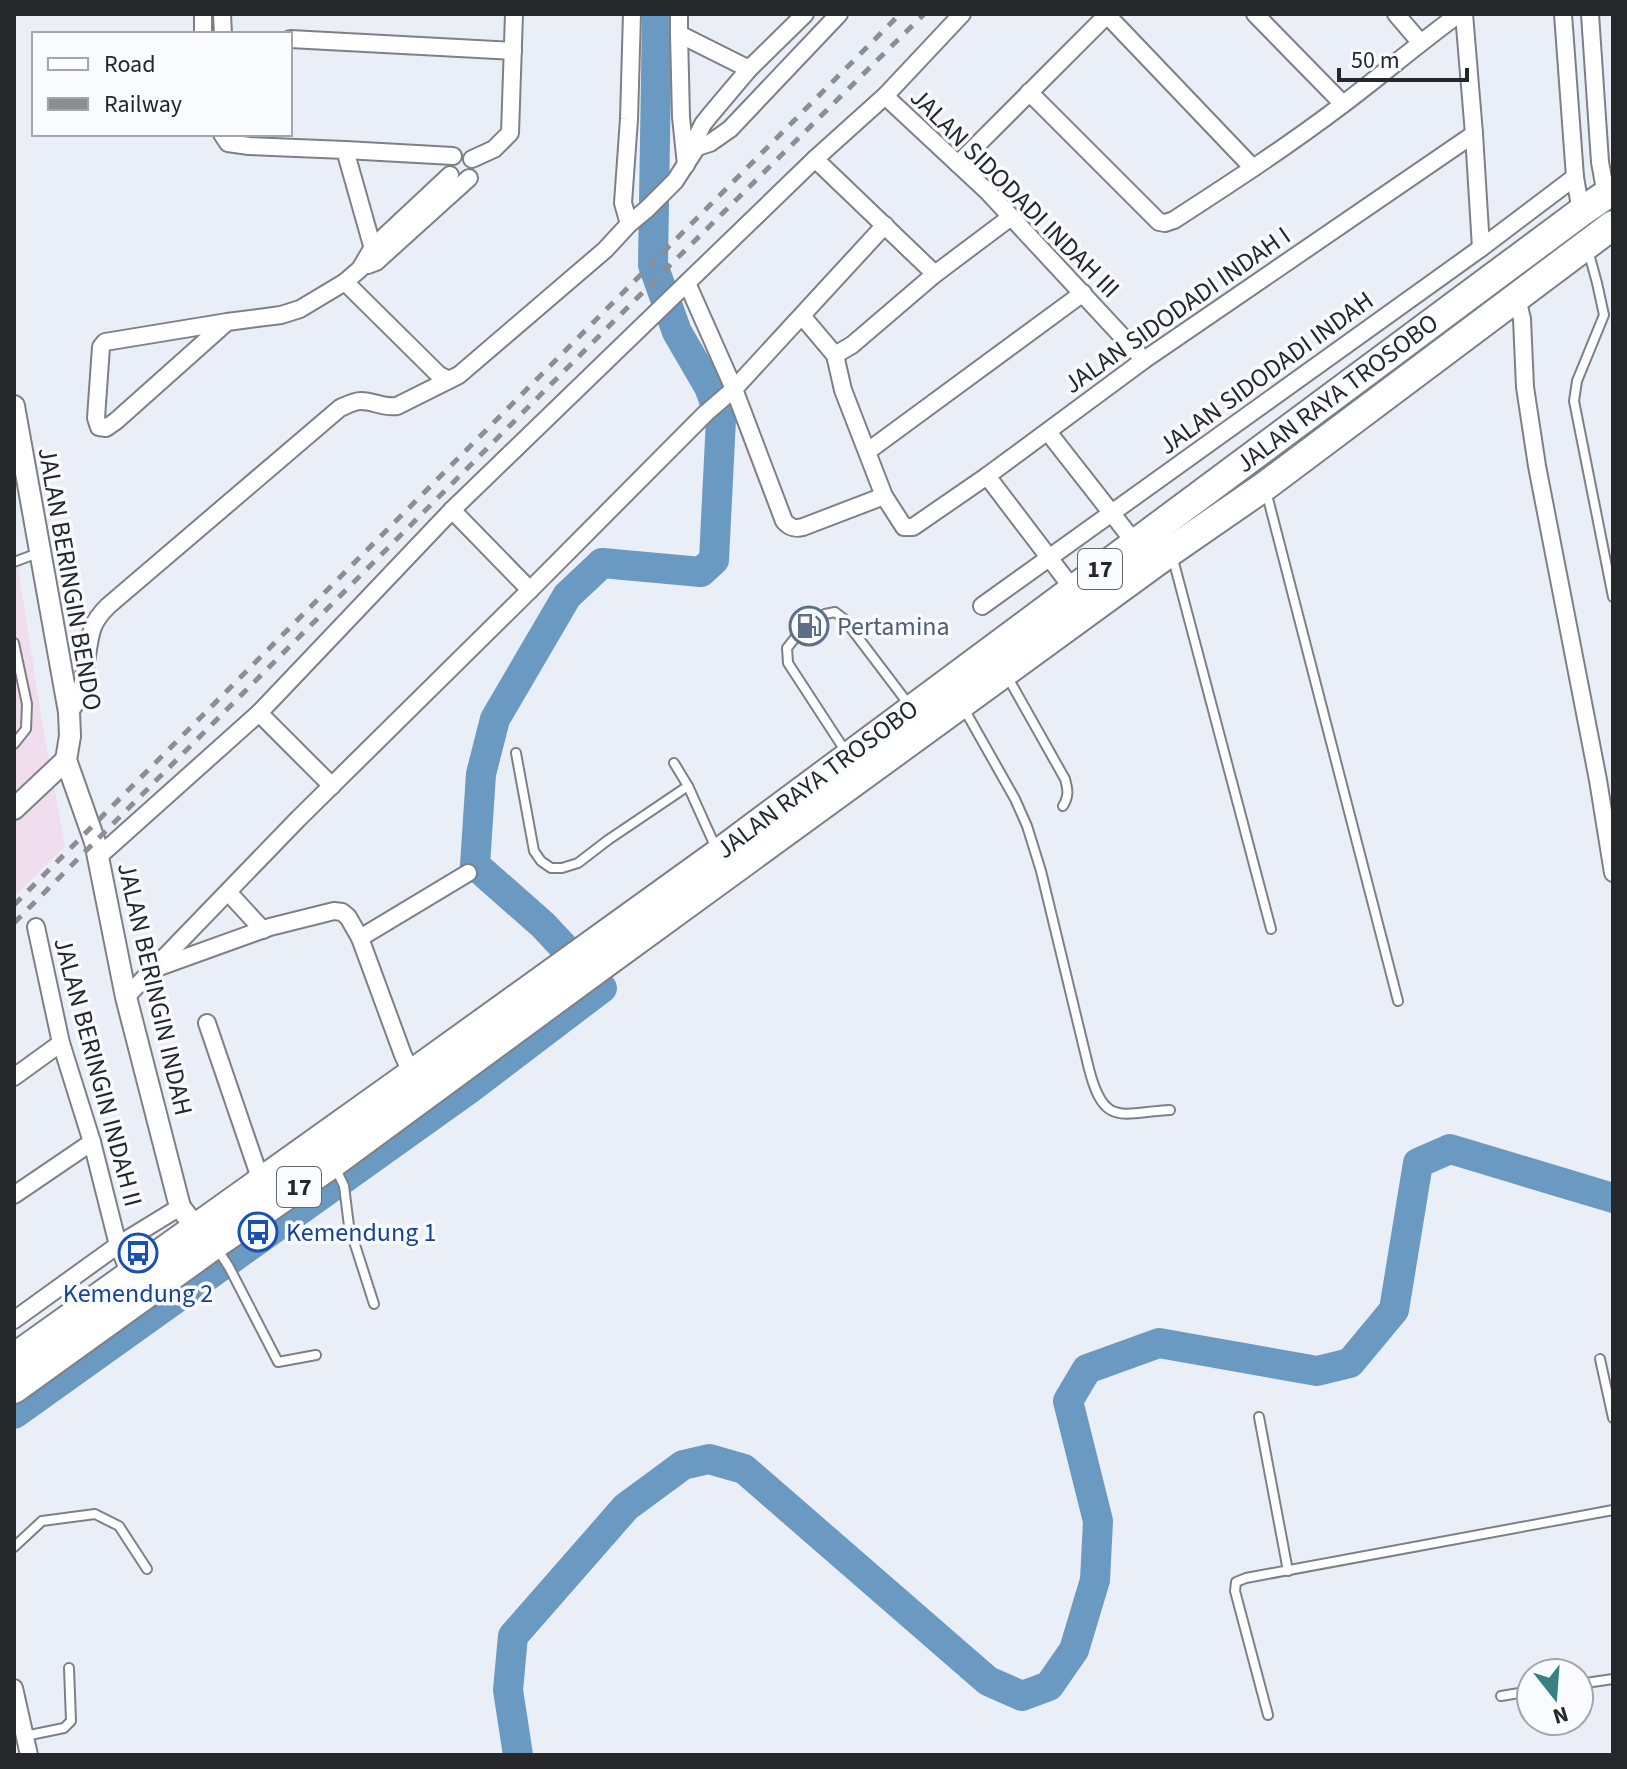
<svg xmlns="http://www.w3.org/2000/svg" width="1627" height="1769" font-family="'Source Sans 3',sans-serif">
  <rect width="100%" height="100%" fill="#eaeef6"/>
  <path fill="#f0dded" d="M 14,543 L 43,727 L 65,846 L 14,897 Z"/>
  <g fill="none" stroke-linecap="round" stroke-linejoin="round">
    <g stroke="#6a99c2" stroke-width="30">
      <path d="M 14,1414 L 469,1089 L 602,988 L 543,925 L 475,865 L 481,774 L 495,719 L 567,596 L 602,563 L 701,572 L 714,560 L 721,419 L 709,387 L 677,332 L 653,265 L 657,14"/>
      <path d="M 518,1755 L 508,1690 L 513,1636 L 626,1507 L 683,1465 L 709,1459 L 744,1469 L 988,1681 L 1022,1696 L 1049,1686 L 1074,1650 L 1095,1580 L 1098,1521 L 1068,1401 L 1087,1369 L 1159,1343 L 1317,1371 L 1350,1363 L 1394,1310 L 1418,1163 L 1450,1149 L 1613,1198"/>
    </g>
    <defs>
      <g id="service">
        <path d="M 1588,250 L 1597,283 L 1604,315 L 1577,381 L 1574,401 L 1613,597"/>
        <path d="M 1266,491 L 1398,1001"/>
        <path d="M 1173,559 L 1271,929"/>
        <path d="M 14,562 L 38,553"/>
        <path d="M 825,614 L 835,612 L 844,619 L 910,706"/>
        <path d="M 799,633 L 787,648 L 788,663 L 846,752"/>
        <path d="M 14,643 L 27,704 L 26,729 L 14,744"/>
        <path d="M 1007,676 L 1065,779 C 1068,790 1069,796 1063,806"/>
        <path d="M 963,707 L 1015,799 L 1027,826 L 1041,871 L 1089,1069 C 1104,1127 1120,1113 1170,1110"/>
        <path d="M 516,753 L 534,851 L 541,861 L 551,868 L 562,868 L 578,863 L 608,840 L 688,786"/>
        <path d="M 674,763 L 688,786 L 716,848"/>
        <path d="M 335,1167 L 344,1186 L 349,1226 L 374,1304"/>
        <path d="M 218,1250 L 229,1267 L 278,1362 L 316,1355"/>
        <path d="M 1600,1359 L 1613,1418"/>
        <path d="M 1259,1417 L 1288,1571"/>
        <path d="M 14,1547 L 42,1521 L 95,1514 L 119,1526 L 147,1569"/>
        <path d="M 1579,1684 L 1613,1679"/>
        <path d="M 1501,1696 L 1531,1691"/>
        <path d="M 1268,1715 L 1235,1591 L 1236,1582 L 1246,1578 L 1613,1510"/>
        <path d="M 25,1736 L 64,1728 L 71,1721 L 69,1668"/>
      </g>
      <g id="minor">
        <path d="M 203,14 L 203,34"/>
        <path d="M 222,14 L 223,34"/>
        <path d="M 679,14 L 679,34 L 749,69"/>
        <path d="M 805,14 L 749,69 L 711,114 L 703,124 L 697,136 L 697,147 L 710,143 L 730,129 L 839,14"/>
        <path d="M 1255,14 L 1343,104"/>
        <path d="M 1396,14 L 1420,42"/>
        <path d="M 1464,14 L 1474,134 L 1481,248"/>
        <path d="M 1563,14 L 1575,177 L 1581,212"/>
        <path d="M 1590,14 L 1600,162 L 1606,195"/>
        <path d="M 1107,15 L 1253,168"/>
        <path d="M 679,34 L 681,117 L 686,165"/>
        <path d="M 290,39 L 513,51"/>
        <path d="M 1029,92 L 1159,222 L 1165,223 L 1174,220 C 1231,183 1288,146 1342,105 C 1382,75 1419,43 1459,14"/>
        <path d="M 885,96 L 988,192 L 1144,360"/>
        <path d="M 222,134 L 228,143 L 249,146 L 345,150 L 375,256"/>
        <path d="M 345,150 L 453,156"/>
        <path d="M 472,159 L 494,149 L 510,133 L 514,14"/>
        <path d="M 815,159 L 935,274"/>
        <path d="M 958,164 L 1108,14"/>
        <path d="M 629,224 L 623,203 L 629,119 L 632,14"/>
        <path d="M 368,265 L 376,262 L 469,178"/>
        <path d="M 345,282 L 439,375 L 449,380"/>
        <path d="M 687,283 L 734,389 L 784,521 C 790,528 795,529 803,527 L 884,496"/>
        <path d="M 1517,298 L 1522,319 L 1525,387 L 1537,466 L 1598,780 L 1613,873"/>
        <path d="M 802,316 L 835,355 L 843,390 L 884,496 L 904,527 L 913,527 L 987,476 L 1144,360 L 1474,134"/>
        <path d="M 227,322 L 105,342 L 101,347 L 96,418 L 99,427 L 106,428 L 116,421 L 227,322 L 281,315 L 300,309 L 345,282 L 360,269 L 373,247 L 450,175"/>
        <path d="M 835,355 L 852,345 L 935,274 L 1011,217"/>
        <path d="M 1048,432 L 1135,543"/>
        <path d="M 868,451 L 1083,293"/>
        <path d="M 987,476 L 1073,589"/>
        <path d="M 452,510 L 530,590"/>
        <path d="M 982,606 L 1481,248 L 1575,177"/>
        <path d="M 69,712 C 88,694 84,651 93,627 C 96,619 102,612 108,606 L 340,408 C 347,405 354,401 361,401 C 374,401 383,408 397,406 L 459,375 L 605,250 L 629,224 L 647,209 L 675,181 L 697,147"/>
        <path d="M 259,713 L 332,786"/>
        <path d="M 98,857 L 259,713 L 452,510 L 815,159 L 885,96 L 962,14"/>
        <path d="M 228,892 L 263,930"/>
        <path d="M 36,927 L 61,1043 L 92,1142 L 118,1245 L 130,1274"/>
        <path d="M 360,938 L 468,873"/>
        <path d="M 159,967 L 270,927 L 334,911 L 342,912 L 348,917 L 360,938 L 403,1055 L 412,1074"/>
        <path d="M 126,997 L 298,819 L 530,590 L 706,413 L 734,389 L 885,225"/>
        <path d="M 207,1023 L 261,1181"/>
        <path d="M 14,1077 L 61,1043"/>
        <path d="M 14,1195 L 92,1142"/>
        <path d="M 14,1320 L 118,1245 L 180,1207"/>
        <path d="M 14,1688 L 29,1755"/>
      </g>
      <g id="tertiary">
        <path d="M 14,406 L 69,712 L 70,736 L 66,760 L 95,842 L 126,997 L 180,1207 L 196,1228"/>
        <path d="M 14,809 L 66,760"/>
      </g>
      <g id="trunk">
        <path d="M 14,1358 L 412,1074 L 719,853 L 1581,212 L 1613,190"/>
        <path d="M 14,1389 L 214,1245 L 333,1163 L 601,966 L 1171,551 L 1265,486 L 1613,225"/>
      </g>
    </defs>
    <use href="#service" stroke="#7d8087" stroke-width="12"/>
    <use href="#minor" stroke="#7d8087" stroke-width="20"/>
    <use href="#tertiary" stroke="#7d8087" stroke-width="24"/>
    <use href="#trunk" stroke="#7d8087" stroke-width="32"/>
    <use href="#service" stroke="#fff" stroke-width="8"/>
    <use href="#minor" stroke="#fff" stroke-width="16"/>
    <use href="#tertiary" stroke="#fff" stroke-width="20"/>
    <use href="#trunk" stroke="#fff" stroke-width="28"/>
    <g stroke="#8b8e93" stroke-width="5" stroke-dasharray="10 10" stroke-linecap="butt">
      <path d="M 14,905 L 900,14"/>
      <path d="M 14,923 L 647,288 L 924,14"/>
    </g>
  </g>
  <defs>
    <symbol id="fuel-ring" viewBox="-11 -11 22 22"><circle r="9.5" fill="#f9fbfe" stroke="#5c6f8a" stroke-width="1.5"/><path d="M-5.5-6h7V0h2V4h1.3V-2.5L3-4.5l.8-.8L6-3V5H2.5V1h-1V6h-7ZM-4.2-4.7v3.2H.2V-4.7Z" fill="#5c6f8a"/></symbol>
    <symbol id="bus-ring" viewBox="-11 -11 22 22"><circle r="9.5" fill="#f9fbfe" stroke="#1a4fb4" stroke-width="1.5"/><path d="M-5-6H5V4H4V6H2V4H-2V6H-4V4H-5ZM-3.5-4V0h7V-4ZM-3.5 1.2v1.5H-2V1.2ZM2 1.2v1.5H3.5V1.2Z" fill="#1a4fb4"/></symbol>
  </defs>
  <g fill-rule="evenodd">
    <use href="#fuel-ring" x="787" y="604" width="44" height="44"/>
    <use href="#bus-ring" x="236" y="1210" width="44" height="44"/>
    <use href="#bus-ring" x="116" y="1231" width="44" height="44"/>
  </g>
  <g text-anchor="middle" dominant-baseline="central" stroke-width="7" stroke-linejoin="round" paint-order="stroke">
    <g fill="#f9fbfe" stroke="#65676a" stroke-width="2">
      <rect x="1078" y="549" width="44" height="40" rx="6"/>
      <rect x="277" y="1167" width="44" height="40" rx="6"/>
    </g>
    <g font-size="24" font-weight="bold" fill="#25272a">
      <text x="1100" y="569">17</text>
      <text x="299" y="1187">17</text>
    </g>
    <g font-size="26" fill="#25272a" stroke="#f9fbfe">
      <text transform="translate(1015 193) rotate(45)">JALAN SIDODADI INDAH III</text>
      <text transform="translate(1177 310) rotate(-35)">JALAN SIDODADI INDAH I</text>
      <text transform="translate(1266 373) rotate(-36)">JALAN SIDODADI INDAH</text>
      <text transform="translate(1337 393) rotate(-37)">JALAN RAYA TROSOBO</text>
      <text transform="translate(70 579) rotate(80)">JALAN BERINGIN BENDO</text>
      <text transform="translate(817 779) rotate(-37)">JALAN RAYA TROSOBO</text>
      <text transform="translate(155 989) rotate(77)">JALAN BERINGIN INDAH</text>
      <text transform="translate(98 1072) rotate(75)">JALAN BERINGIN INDAH II</text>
    </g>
    <g font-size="26" fill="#4e5e75" stroke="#f9fbfe" text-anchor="start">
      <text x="837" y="626">Pertamina</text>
    </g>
    <g font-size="26" fill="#164399" stroke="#f9fbfe" text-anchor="start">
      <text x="286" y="1232">Kemendung 1</text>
      <text x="138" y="1293" text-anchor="middle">Kemendung 2</text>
    </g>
  </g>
  <rect width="1627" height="1769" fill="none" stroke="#25272a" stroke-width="32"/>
  <rect x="32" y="32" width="260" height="104" fill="#f9fbfe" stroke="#a4a6a9" stroke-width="2"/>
  <rect x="48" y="58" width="40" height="12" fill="#ffffff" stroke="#a4a6a9" stroke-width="2"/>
  <text x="104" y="72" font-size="24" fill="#25272a">Road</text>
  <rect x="48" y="98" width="40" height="12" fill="#8b8e93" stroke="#a4a6a9" stroke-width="2"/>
  <text x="104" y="112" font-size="24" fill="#25272a">Railway</text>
  <g transform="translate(1555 1697) rotate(163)"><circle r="38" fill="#f9fbfe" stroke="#a4a6a9" stroke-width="2"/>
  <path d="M0-6L14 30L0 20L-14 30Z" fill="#388182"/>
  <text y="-12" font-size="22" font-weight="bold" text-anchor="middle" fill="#25272a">N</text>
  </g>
  <path d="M1339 68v12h128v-12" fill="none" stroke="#25272a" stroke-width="4"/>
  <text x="1351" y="68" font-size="24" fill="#25272a" stroke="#f9fbfe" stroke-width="6" paint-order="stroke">50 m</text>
</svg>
